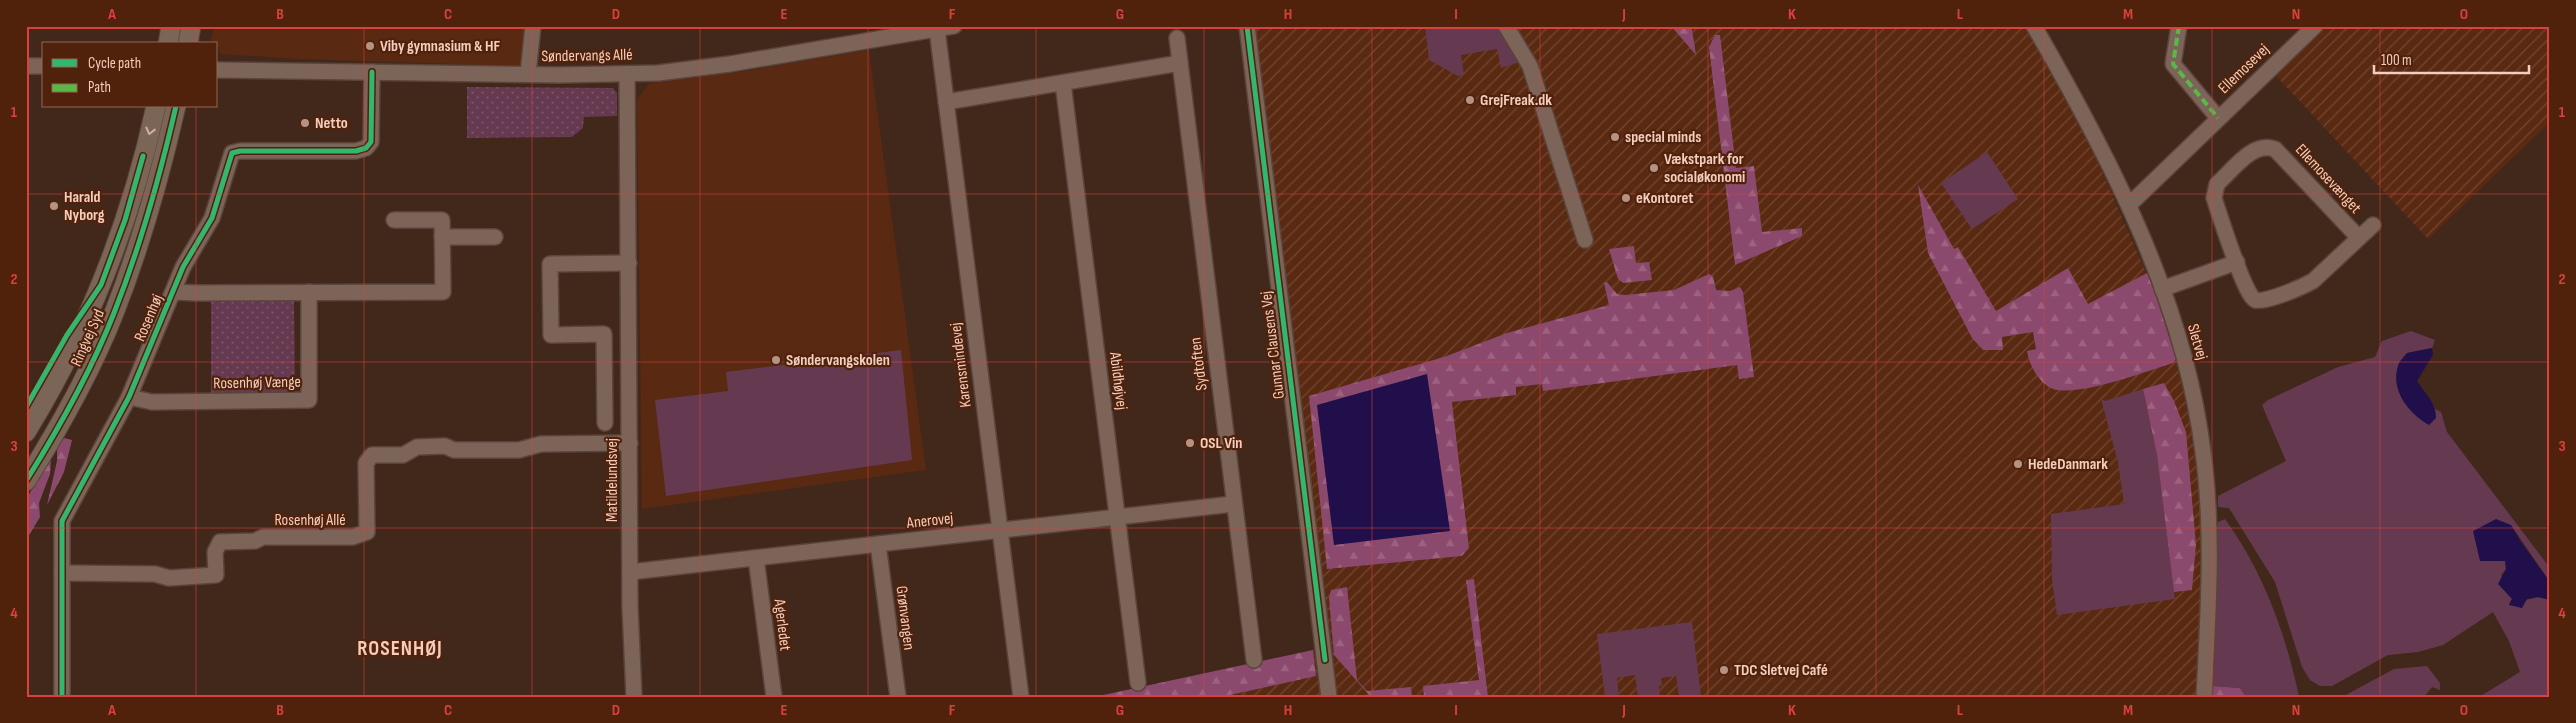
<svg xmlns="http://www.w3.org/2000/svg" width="2576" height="723" font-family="'Sofia Sans Condensed',sans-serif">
  <defs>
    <pattern id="industrial-furrows" width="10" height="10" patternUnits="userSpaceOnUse" patternTransform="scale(1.25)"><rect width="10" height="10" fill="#5a2911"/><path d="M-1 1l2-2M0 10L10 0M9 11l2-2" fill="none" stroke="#724732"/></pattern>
    <pattern id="forest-firs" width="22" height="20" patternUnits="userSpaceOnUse" patternTransform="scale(1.25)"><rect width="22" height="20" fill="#8b496d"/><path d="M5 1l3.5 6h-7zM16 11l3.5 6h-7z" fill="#9c6280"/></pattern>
    <pattern id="park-dots" width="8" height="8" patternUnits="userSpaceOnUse" patternTransform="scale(1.25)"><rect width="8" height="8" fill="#653a50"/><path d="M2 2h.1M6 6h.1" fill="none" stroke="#7c5567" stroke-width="1.8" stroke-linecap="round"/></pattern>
  </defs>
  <rect width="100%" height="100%" fill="#41281b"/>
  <g fill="#5a2911">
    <path d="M 214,26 L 526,26 L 521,66 L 301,59 L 221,54 L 216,44 L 211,40 Z"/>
    <path d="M 869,50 L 926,470 L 642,509 L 637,100 L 649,83 L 740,72 Z"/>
  </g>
  <g fill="url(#industrial-furrows)">
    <path d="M 1247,26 L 2025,26 L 2079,119 L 2155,293 L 2173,346 L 2192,431 L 2199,483 L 2202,559 L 2197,697 L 1221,697 L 1315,676 L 1313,650 L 1324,652 Z"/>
    <path d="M 2303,26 L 2550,26 L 2550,122 L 2428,239 L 2264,63 Z"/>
  </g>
  <g fill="#653a50">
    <path d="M 1425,26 L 1498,26 L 1516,54 L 1517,63 L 1501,68 L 1497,49 L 1461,55 L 1464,75 L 1458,76 L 1429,60 Z"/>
    <path d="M 1987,152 L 2018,199 L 1972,229 L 1941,183 Z"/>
    <path d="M 2411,331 L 2435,340 L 2432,348 L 2407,353 L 2398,366 L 2436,418 L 2435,409 L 2441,412 L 2447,432 L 2550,568 L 2550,582 L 2511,525 L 2505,560 L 2506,569 L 2501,575 L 2512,599 L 2509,604 L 2538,597 L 2550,600 L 2550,697 L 2479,697 L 2520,672 L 2509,641 L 2493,612 L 2443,645 L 2418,652 L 2388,655 L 2332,686 L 2320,686 L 2310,680 L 2302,667 L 2275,582 L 2229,508 L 2218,507 L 2218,496 L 2286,461 L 2262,405 L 2268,400 L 2338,367 L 2375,357 L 2382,341 Z"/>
    <path d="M 901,350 L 912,460 L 666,496 L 655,400 L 728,391 L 726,372 Z"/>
    <path d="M 2143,389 L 2157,455 L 2175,599 L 2057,615 L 2052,579 L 2051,514 L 2124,504 L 2118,462 L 2101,399 L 2105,401 Z"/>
    <path d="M 2225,519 C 2263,571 2286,634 2299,697 L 2246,697 L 2240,688 L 2212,686 L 2218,522 Z"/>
    <path d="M 1692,622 L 1701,697 L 1679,697 L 1676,676 L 1661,678 L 1662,685 L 1659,686 L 1660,697 L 1638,697 L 1635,675 L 1617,678 L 1619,697 L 1605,697 L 1597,634 Z"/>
    <path d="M 2427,666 L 2440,683 L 2440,690 L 2432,687 L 2424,697 L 2342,697 L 2394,669 Z"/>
  </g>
  <g fill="url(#forest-firs)">
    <path d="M 1671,26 L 1690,26 L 1692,30 L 1696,55 Z"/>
    <path d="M 1715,35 L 1720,35 L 1736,168 L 1754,166 L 1762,232 L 1802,228 L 1802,236 L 1735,265 L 1709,47 Z"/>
    <path d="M 1918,185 L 1954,249 L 1958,247 L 1996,311 L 2068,268 L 2088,304 L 2147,273 L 2155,293 L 2176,359 L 2173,363 C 2147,371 2074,399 2051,388 C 2038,382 2029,364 2027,351 L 2036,349 L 2033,332 L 2002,337 L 2003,350 L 1983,350 L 1972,338 L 1928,253 Z"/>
    <path d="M 1634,246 L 1636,263 L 1649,262 L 1652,280 L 1623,283 L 1618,279 L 1609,249 Z"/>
    <path d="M 1709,274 L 1713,276 L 1716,290 L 1730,291 L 1740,287 L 1743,292 L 1754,377 L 1739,379 L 1737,365 L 1543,391 L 1542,384 L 1516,387 L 1516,395 L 1452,402 L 1469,548 L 1462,556 L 1327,569 L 1309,396 L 1444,357 L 1507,333 L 1609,305 L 1604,283 L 1607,282 L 1617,294 L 1625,295 L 1674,290 Z"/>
    <path d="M 2164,383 L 2174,401 L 2186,432 L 2196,545 L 2192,590 L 2174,592 L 2157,455 L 2143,389 Z"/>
    <path d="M 64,438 L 72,440 L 64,472 L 47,505 L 57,461 L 57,449 Z"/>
    <path d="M 51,459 L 50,474 L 39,503 L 40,517 L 26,540 L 26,499 Z"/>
    <path d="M 1474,579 L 1488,697 L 1424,697 L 1423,686 L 1479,680 L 1466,580 Z"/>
    <path d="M 1347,587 L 1357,680 L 1367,691 L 1411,687 L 1412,697 L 1371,697 L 1334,655 L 1329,598 L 1331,590 Z"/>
    <path d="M 1313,650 L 1316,676 L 1221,697 L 1094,697 Z"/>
    <path d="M 2212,686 L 2240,688 L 2246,697 L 2212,697 Z"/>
  </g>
  <g fill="url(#park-dots)">
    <path d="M 467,87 L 613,88 L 617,93 L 617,116 L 584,117 L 583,128 L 572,137 L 467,138 Z"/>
    <path d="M 211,299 L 294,299 L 295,395 L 211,396 Z"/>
  </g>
  <g fill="#200f4a">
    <path d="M 2432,348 L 2433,355 L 2417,381 C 2425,394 2435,400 2436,418 L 2429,425 C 2409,414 2390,390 2398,366 C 2399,361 2404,357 2407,353 Z"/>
    <path d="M 1427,374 L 1450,531 L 1334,545 L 1317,405 Z"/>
    <path d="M 2496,519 L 2511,525 L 2521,542 L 2550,582 L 2550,600 L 2538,597 L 2527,599 L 2522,608 L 2509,605 L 2512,599 L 2498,584 L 2506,569 L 2505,561 L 2480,561 L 2473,531 Z"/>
  </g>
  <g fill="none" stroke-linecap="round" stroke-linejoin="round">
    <defs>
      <g id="minor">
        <path d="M 1247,26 L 1329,697"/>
        <path d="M 1506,26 L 1530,66 L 1585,240"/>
        <path d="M 2034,26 C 2110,158 2184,299 2203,452 C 2214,533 2208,615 2204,697"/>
        <path d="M 2179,26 L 2173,64 L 2218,118"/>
        <path d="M 937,29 L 1021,697"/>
        <path d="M 1177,38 L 1254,660"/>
        <path d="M 26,66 L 44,66"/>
        <path d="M 216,70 L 559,75 L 658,73 L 730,64 L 954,26"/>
        <path d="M 528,74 L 533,26"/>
        <path d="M 627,74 L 630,607 L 634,697"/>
        <path d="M 1063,83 L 1138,683"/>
        <path d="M 946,102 L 1180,63"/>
        <path d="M 2129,205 L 2315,26"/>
        <path d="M 442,237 L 495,237"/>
        <path d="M 2359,238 L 2313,281 C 2302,287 2266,303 2255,300 C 2245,296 2219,213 2214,198 L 2217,184 C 2233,170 2252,141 2275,149 L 2359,238 L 2373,225"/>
        <path d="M 2162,289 L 2237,262"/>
        <path d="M 174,292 L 196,293 L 443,292 L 442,220 L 394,220"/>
        <path d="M 129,397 L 152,402 L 309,400 L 309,292"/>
        <path d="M 605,423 L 604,334 L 551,335 L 550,264 L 629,263"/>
        <path d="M 878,544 L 898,697"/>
        <path d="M 756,558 L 774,697"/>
        <path d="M 630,572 L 1233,504"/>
        <path d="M 62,573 L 155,574 L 169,578 L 216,575 L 215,552 L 220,542 L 255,541 L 263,537 L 353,537 L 367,532 L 366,463 L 372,455 L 403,455 L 417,447 L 445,446 L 454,450 L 519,450 L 541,444 L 630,443"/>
        <path d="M 62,697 L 62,521 L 129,397 L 183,267 L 212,218 L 232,153 L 240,151 L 356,151 L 366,148 L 371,142 L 372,72"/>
      </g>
      <g id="major">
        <path d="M 168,44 L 171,26"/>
        <path d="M 188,44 L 191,26"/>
        <path d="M 26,432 C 88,331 131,221 156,106"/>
        <path d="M 26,481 C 59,428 91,372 114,313 C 140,247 160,176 176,106"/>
      </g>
    </defs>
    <use href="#minor" stroke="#5a443b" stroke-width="18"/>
    <use href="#major" stroke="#5a443b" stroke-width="21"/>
    <use href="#minor" stroke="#7d6459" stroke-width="15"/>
    <use href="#major" stroke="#7a6557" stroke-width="19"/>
    <path stroke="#58b947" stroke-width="4" stroke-dasharray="8 4" stroke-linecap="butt" d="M 2179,26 L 2173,64 L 2218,118"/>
    <defs>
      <g id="cycleway">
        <path d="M 1247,26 L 1325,660"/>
        <path d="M 26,407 L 67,335 L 101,285 L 125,220 L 143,156"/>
        <path d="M 26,481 C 59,428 91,372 114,313 C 140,247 160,176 176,106"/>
        <path d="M 62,697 L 62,521 L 129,397 L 183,267 L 212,218 L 232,153 L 240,151 L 356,151 L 366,148 L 371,142 L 372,72"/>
      </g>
    </defs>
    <use href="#cycleway" stroke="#51220b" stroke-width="8"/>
    <use href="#cycleway" stroke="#33b770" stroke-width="5"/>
  </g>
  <defs><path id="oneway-chevron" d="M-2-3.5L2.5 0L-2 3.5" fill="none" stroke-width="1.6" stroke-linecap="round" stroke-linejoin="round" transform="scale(1.25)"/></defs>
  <use stroke="#cfae9e" href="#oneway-chevron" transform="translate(150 131) rotate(104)"/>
  <path fill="none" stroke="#da413e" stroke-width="1" stroke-opacity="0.55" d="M 196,26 L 196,44M 364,26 L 364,697M 532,26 L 532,697M 700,26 L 700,697M 868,26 L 868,697M 1036,26 L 1036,697M 1204,26 L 1204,697M 1372,26 L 1372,697M 1540,26 L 1540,697M 1708,26 L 1708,697M 1876,26 L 1876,697M 2044,26 L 2044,697M 2212,26 L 2212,697M 2380,26 L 2380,697M 196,106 L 196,697M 26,194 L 2550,194M 26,362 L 2550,362M 26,528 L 2550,528"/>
  <g fill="#b59384" stroke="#51220b" stroke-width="2">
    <circle cx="370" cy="46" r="5"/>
    <circle cx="1470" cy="100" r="5"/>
    <circle cx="305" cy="123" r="5"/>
    <circle cx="1615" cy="137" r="5"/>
    <circle cx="1654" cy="168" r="5"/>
    <circle cx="1626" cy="198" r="5"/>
    <circle cx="54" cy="206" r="5"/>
    <circle cx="776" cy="360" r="5"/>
    <circle cx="1190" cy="443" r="5"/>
    <circle cx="2018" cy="464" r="5"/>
    <circle cx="1724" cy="670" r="5"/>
  </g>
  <g text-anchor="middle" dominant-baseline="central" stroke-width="4.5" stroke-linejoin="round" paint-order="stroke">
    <g font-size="16" font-weight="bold" fill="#f3cdbd" stroke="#51220b" text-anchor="start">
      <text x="380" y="46">Viby gymnasium &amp; HF</text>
      <text x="1480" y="100">GrejFreak.dk</text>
      <text x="315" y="123">Netto</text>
      <text x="1625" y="137">special minds</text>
      <text x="1664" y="159">Vækstpark for<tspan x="1664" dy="18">socialøkonomi</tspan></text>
      <text x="64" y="197">Harald<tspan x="64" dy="18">Nyborg</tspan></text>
      <text x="1636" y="198">eKontoret</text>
      <text x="786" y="360">Søndervangskolen</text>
      <text x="1200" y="443">OSL Vin</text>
      <text x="2028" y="464">HedeDanmark</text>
      <text x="1734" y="670">TDC Sletvej Café</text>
    </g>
    <g font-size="16" fill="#f3cdbd" stroke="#51220b">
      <text transform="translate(587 56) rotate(-1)">Søndervangs Allé</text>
      <text transform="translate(2244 69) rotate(-44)">Ellemosevej</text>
      <text transform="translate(2328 179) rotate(47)">Ellemosevænget</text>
      <text transform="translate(149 318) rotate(-67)">Rosenhøj</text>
      <text transform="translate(88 338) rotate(-66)">Ringvej Syd</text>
      <text transform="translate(2197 342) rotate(74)">Sletvej</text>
      <text transform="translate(1273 345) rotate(-97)">Gunnar Clausens Vej</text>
      <text transform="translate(1199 364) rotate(-97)">Sydtoften</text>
      <text transform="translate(961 365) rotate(-97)">Karensmindevej</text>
      <text transform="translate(1118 381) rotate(83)">Abildhøjvej</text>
      <text transform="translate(257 383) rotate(-1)">Rosenhøj Vænge</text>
      <text transform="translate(612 480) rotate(-90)">Matildelundsvej</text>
      <text x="310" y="520">Rosenhøj Allé</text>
      <text transform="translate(930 521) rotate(-6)">Anerovej</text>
      <text transform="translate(905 618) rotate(83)">Grønvangen</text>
      <text transform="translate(782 625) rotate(83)">Agerledet</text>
    </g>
    <g font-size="21" font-weight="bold" letter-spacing="1" fill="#f3cdbd" stroke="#51220b">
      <text x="400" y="648">ROSENHØJ</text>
    </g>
  </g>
  <rect width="2576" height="723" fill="none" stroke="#51220b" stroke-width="55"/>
  <rect x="42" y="42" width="175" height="65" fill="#51220b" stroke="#926652"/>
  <rect x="52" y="59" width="25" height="8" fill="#33b770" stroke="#926652"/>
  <text x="88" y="68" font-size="15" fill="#f3cdbd">Cycle path</text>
  <rect x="52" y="84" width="25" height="8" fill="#58b947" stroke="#926652"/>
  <text x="88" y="92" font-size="15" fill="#f3cdbd">Path</text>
  <path d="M2374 65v8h155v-8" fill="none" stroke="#f3cdbd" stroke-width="2.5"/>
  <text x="2381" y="65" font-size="15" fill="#f3cdbd" stroke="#51220b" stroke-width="4" paint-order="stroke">100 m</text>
  <rect x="28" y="28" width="2520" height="668" fill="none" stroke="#da413e" stroke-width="2"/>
  <g font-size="16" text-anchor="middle" font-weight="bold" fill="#da413e">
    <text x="112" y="19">A</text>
    <text x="280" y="19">B</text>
    <text x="448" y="19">C</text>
    <text x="616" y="19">D</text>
    <text x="784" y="19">E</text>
    <text x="952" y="19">F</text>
    <text x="1120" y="19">G</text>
    <text x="1288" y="19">H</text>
    <text x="1456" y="19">I</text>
    <text x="1624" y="19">J</text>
    <text x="1792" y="19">K</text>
    <text x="1960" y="19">L</text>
    <text x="2128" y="19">M</text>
    <text x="2296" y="19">N</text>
    <text x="2464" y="19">O</text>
    <text x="14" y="117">1</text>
    <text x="2562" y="117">1</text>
    <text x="14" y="284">2</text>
    <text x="2562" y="284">2</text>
    <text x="14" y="451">3</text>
    <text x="2562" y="451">3</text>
    <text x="14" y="618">4</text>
    <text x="2562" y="618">4</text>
    <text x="112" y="715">A</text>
    <text x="280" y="715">B</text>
    <text x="448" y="715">C</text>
    <text x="616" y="715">D</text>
    <text x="784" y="715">E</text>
    <text x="952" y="715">F</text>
    <text x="1120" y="715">G</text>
    <text x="1288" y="715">H</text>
    <text x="1456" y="715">I</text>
    <text x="1624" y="715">J</text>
    <text x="1792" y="715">K</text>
    <text x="1960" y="715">L</text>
    <text x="2128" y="715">M</text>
    <text x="2296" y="715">N</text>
    <text x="2464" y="715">O</text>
  </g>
</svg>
